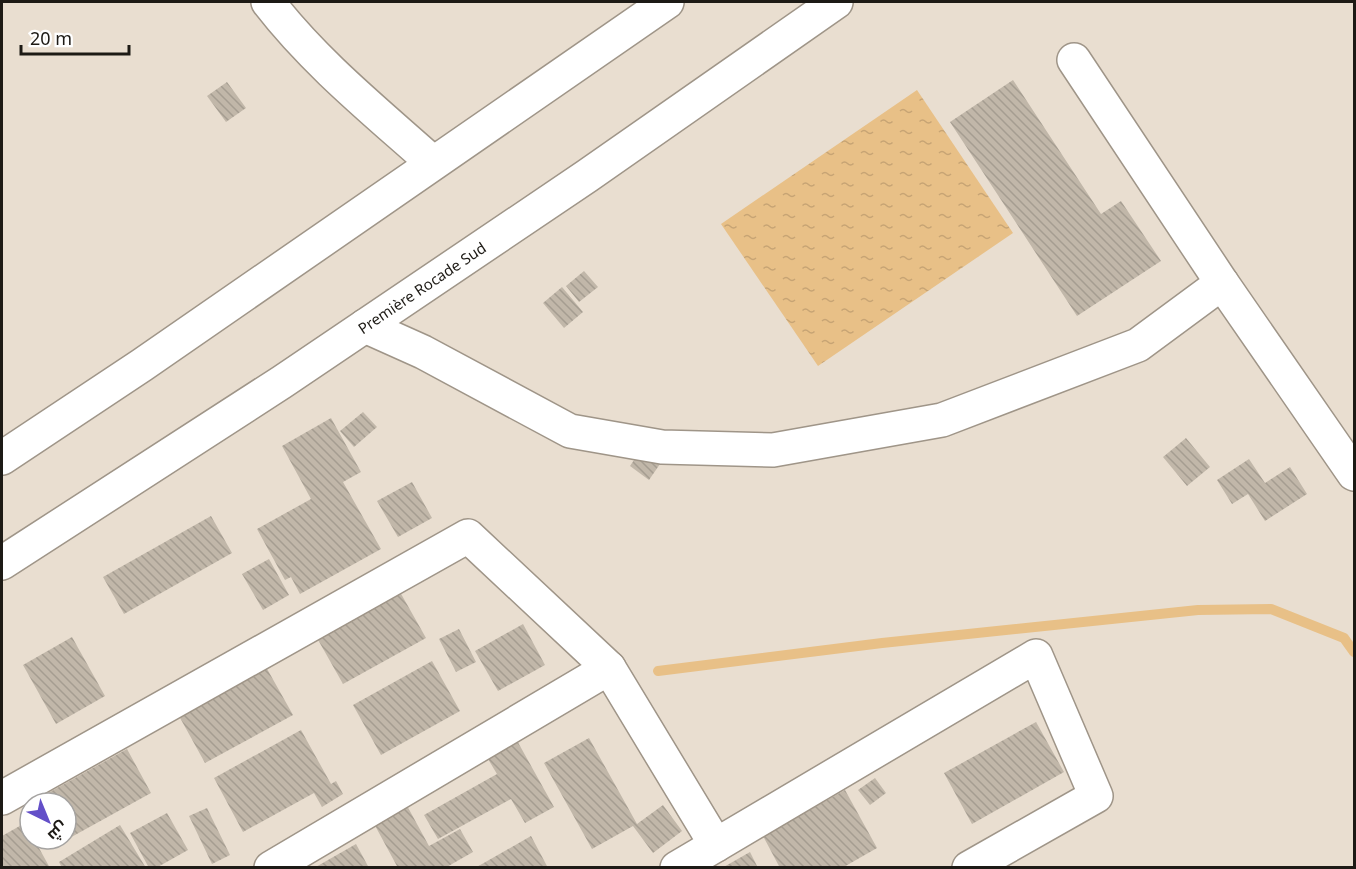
<svg xmlns="http://www.w3.org/2000/svg" width="1356" height="869" font-family="'Noto Sans',Cairo,sans-serif">
  <defs>
    <pattern id="water-ripples" width="26" height="14" patternUnits="userSpaceOnUse" patternTransform="scale(1.5)"><rect width="26" height="14" fill="#e8c087"/><path d="M2 4q2-2 4 0t4 0M15 11q2-2 4 0t4 0" fill="none" stroke="#c7a474"/></pattern>
    <pattern id="building-back-hatch" width="6" height="6" patternUnits="userSpaceOnUse" patternTransform="scale(1.5)"><rect width="6" height="6" fill="#c1b7a9"/><path d="M-1 5l2 2M0 0l6 6M5-1l2 2" fill="none" stroke="#a59d91"/></pattern>
  </defs>
  <rect width="100%" height="100%" fill="#e9ded0"/>
  <path fill="url(#water-ripples)" d="M 917,90 L 1013,233 L 818,366 L 721,224 Z"/>
  <g fill="none" stroke-linecap="round" stroke-linejoin="round">
    <path stroke="#e8c087" stroke-width="10" d="M 658,671 L 882,643 L 1198,610 L 1271,609 L 1344,638 L 1354,652"/>
  </g>
  <g fill="url(#building-back-hatch)">
    <path d="M 1013,80 L 1101,214 L 1121,201 L 1161,261 L 1077,316 L 950,122 Z"/>
    <path d="M 227,82 L 246,108 L 226,122 L 207,96 Z"/>
    <path d="M 584,271 L 598,287 L 579,302 L 566,286 Z"/>
    <path d="M 562,287 L 583,312 L 564,328 L 543,303 Z"/>
    <path d="M 363,412 L 377,427 L 354,447 L 340,431 Z"/>
    <path d="M 331,418 L 361,472 L 343,482 L 381,549 L 300,594 L 291,577 L 285,580 L 257,529 L 311,499 L 282,446 Z"/>
    <path d="M 1186,438 L 1210,467 L 1187,486 L 1163,457 Z"/>
    <path d="M 640,451 L 660,464 L 649,480 L 630,466 Z"/>
    <path d="M 1249,459 L 1265,483 L 1290,467 L 1307,494 L 1265,521 L 1248,494 L 1232,504 L 1217,480 Z"/>
    <path d="M 412,482 L 432,518 L 398,537 L 377,501 Z"/>
    <path d="M 211,516 L 232,553 L 124,614 L 103,577 Z"/>
    <path d="M 269,559 L 289,595 L 263,610 L 242,574 Z"/>
    <path d="M 400,592 L 426,638 L 343,684 L 317,638 Z"/>
    <path d="M 523,624 L 545,665 L 498,691 L 475,651 Z"/>
    <path d="M 459,629 L 476,662 L 456,672 L 439,639 Z"/>
    <path d="M 72,637 L 105,696 L 56,724 L 23,665 Z"/>
    <path d="M 432,661 L 460,711 L 381,755 L 353,705 Z"/>
    <path d="M 266,667 L 293,715 L 205,763 L 179,716 Z"/>
    <path d="M 1036,722 L 1064,772 L 972,824 L 944,773 Z"/>
    <path d="M 301,730 L 331,784 L 336,781 L 343,794 L 322,807 L 314,793 L 243,832 L 214,778 Z"/>
    <path d="M 515,737 L 554,807 L 525,823 L 511,799 L 438,839 L 424,815 L 497,774 L 485,754 Z"/>
    <path d="M 589,738 L 637,824 L 663,805 L 682,831 L 653,853 L 633,826 L 592,849 L 544,763 Z"/>
    <path d="M 127,749 L 151,793 L 66,840 L 66,803 L 45,803 L 41,797 Z"/>
    <path d="M 875,778 L 886,793 L 870,805 L 858,790 Z"/>
    <path d="M 845,790 L 877,848 L 842,868 L 780,868 L 763,836 Z"/>
    <path d="M 405,802 L 429,846 L 460,829 L 473,852 L 445,868 L 398,868 L 372,820 Z"/>
    <path d="M 207,808 L 230,855 L 212,864 L 189,816 Z"/>
    <path d="M 167,813 L 188,850 L 156,868 L 149,868 L 130,833 Z"/>
    <path d="M 25,823 L 30,832 L 30,839 L 34,839 L 50,868 L 2,868 L 2,836 Z"/>
    <path d="M 120,825 L 146,868 L 62,868 L 59,862 Z"/>
    <path d="M 531,836 L 548,868 L 475,868 Z"/>
    <path d="M 356,844 L 369,868 L 314,868 Z"/>
    <path d="M 750,852 L 758,868 L 722,868 Z"/>
  </g>
  <g fill="none" stroke-linecap="round" stroke-linejoin="round">
    <defs>
      <g id="minor">
        <path d="M 268,2 C 315,63 376,112 433,163"/>
        <path d="M 1222,283 L 1354,474"/>
        <path d="M 365,326 L 423,352 L 570,431 L 662,447 L 773,450 L 942,420 L 1138,345 L 1222,283 L 1074,60"/>
        <path d="M 609,668 L 716,845 L 677,868"/>
        <path d="M 2,798 L 468,536 L 609,668 L 271,868"/>
        <path d="M 716,845 L 1036,656 L 1096,796 L 969,868"/>
      </g>
      <g id="highway">
        <path d="M 2,458 L 142,365 L 667,2"/>
        <path id="s1" d="M 2,563 L 282,382 L 587,176 L 836,2"/>
      </g>
    </defs>
    <use href="#minor" stroke="#9f9588" stroke-width="36"/>
    <use href="#highway" stroke="#9f9588" stroke-width="36"/>
    <use href="#minor" stroke="#fff" stroke-width="33"/>
    <use href="#highway" stroke="#fff" stroke-width="33"/>
  </g>
  <g text-anchor="middle" dominant-baseline="central" stroke-width="4.5" stroke-linejoin="round" paint-order="stroke">
    <g font-size="15" fill="#1d1a15" stroke="#fff">
      <text stroke="none"><textPath href="#s1" startOffset="502">Première Rocade Sud</textPath></text>
    </g>
  </g>
  <rect width="1356" height="869" fill="none" stroke="#1d1a15" stroke-width="6"/>
  <g transform="translate(48 821) rotate(137)"><circle r="28" fill="#ffffff" stroke="#a5a3a1" stroke-width="1.5"/>
  <path d="M0-4.5L10 22L0 15L-10 22Z" fill="#634fc8"/>
  <text y="-9" font-size="16" font-weight="bold" text-anchor="middle" fill="#1d1a15">ش</text>
  </g>
  <path d="M21 45v9h108v-9" fill="none" stroke="#1d1a15" stroke-width="3"/>
  <text x="30" y="45" font-size="18" fill="#1d1a15" stroke="#ffffff" stroke-width="4.5" paint-order="stroke">20 m</text>
</svg>
